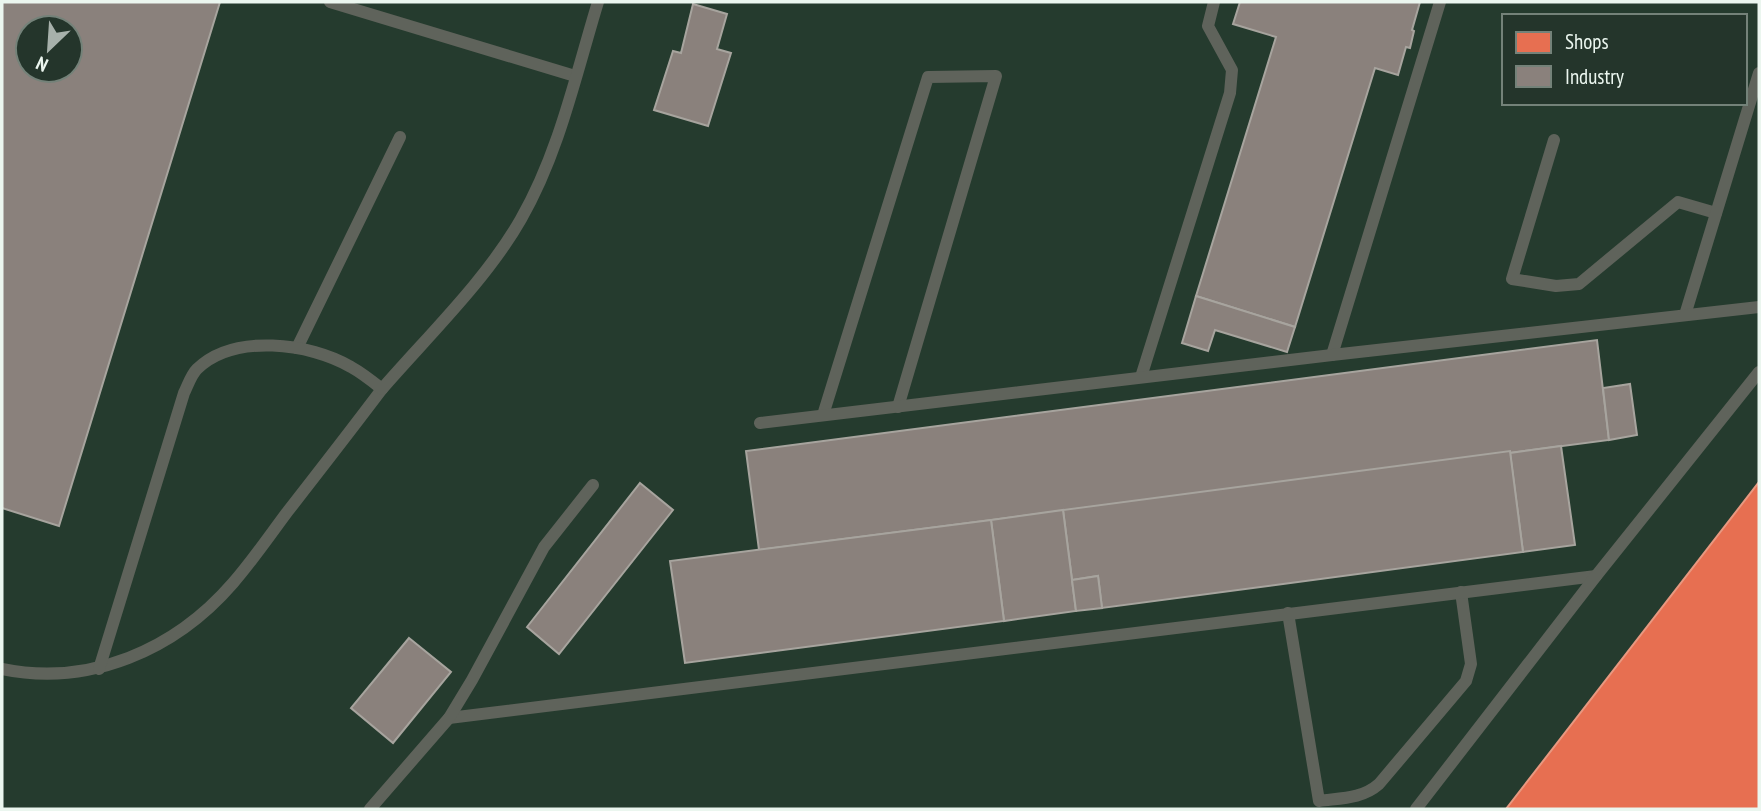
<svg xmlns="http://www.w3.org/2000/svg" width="1761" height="811" font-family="'PT Sans Narrow',sans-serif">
  <rect width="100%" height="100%" fill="#28312c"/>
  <path fill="#253b2e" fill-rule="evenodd" d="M 2,2 L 1759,2 L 1759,809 L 2,809 ZM 1504,16 L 1745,16 L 1745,103 L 1504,103 ZM 28,28 L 70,28 L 70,70 L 28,70 Z"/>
  <path fill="#e76f51" stroke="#e89880" stroke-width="2" d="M 1759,482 L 1759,809 L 1506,809 Z"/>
  <g fill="#8a817c" stroke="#a7a49e" stroke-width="2" fill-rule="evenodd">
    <path d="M 2,2 L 220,2 L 59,526 L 2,508 ZM 28,28 L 70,28 L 70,70 L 28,70 Z"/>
    <path d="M 1240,2 L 1420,2 L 1412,30 L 1414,31 L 1410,48 L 1406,47 L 1398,75 L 1375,68 L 1295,327 L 1196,296 L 1276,37 L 1233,24 Z"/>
    <path d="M 693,4 L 727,14 L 717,49 L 731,53 L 708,126 L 654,110 L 673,51 L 681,53 Z"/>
    <path d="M 1196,296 L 1295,327 L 1287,352 L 1215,330 L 1208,351 L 1182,343 Z"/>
    <path d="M 1597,340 L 1609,440 L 759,550 L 746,451 Z"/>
    <path d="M 1630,384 L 1637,435 L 1609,440 L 1603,388 Z"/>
    <path d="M 1561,446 L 1575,545 L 1523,552 L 1510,453 Z"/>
    <path d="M 1510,451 L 1523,552 L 1102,608 L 1098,576 L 1072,580 L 1063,510 Z"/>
    <path d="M 640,483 L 673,510 L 559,654 L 527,627 Z"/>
    <path d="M 1063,510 L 1076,611 L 1004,621 L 991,520 Z"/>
    <path d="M 991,520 L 1004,621 L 685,663 L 670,561 Z"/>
    <path d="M 1098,576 L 1102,608 L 1076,611 L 1072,580 Z"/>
    <path d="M 409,638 L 451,672 L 393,743 L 351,708 Z"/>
  </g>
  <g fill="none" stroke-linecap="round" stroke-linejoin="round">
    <g stroke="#5f635b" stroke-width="12">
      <path d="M 330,2 L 575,76"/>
      <path d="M 1554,140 L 1512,279 L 1556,286 L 1579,284 L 1678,202 L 1716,213"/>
      <path d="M 1685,315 L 1759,73"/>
      <path d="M 297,348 L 400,137"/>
      <path d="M 1332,355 L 1440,2"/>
      <path d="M 1141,377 L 1230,93 L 1232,70 L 1208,26 L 1214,2"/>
      <path d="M 823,415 L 928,77 L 996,76 L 898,407"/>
      <path d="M 760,423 L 1332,355 L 1759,307"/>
      <path d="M 1288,613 L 1319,801 C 1341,798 1362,799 1379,784 L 1466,681 L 1471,664 L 1461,592"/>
      <path d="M 2,669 C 90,687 175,650 233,583 C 253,560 270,535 288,511 C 320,470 351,430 382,389"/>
      <path d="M 99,669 L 184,393 C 188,385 191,375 197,369 C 234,333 310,343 351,367 C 362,373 372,381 382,389 C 428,336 487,279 521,219 C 559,153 576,74 598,2"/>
      <path d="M 449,718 L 1596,576"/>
      <path d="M 370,809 L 449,718 L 472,680 L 544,547 L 593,485"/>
      <path d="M 1416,809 L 1596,576 L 1759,372"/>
    </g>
  </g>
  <rect width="1761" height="811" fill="none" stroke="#ebf6ef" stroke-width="7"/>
  <rect x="1502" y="14" width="245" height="91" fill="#24352b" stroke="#748279" stroke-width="2"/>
  <rect x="1516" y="32" width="35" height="21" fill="#e76f51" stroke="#748279" stroke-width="2"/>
  <text x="1565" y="49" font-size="21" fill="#ebf6ef">Shops</text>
  <rect x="1516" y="66" width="35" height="21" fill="#8a817c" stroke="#748279" stroke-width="2"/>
  <text x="1565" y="84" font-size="21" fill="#ebf6ef">Industry</text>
  <g transform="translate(49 49) rotate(205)"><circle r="33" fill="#24352b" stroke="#748279" stroke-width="2"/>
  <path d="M0-5L12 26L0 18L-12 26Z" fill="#a7b1ab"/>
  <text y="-10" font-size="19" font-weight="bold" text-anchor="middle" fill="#ebf6ef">N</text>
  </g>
</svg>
